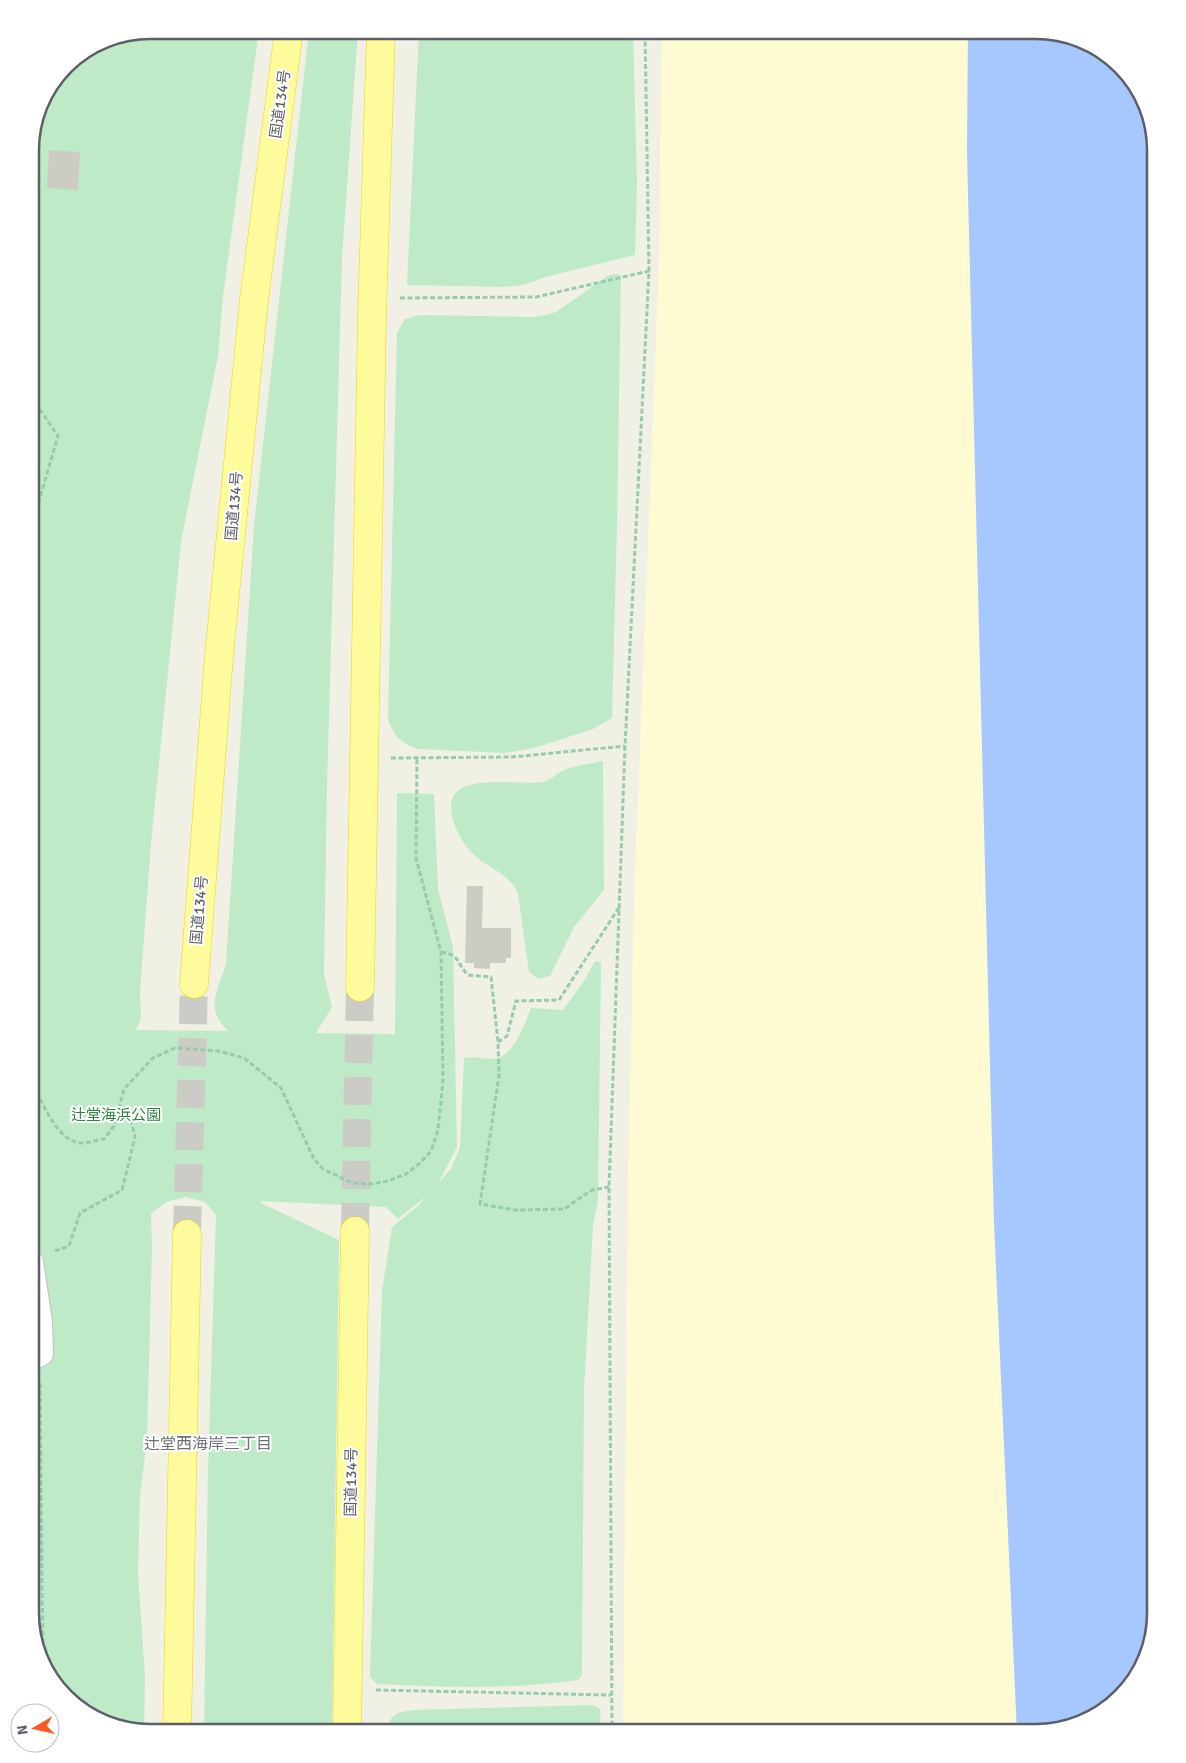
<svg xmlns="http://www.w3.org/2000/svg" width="1186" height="1763" font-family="Signika,'Noto Sans JP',sans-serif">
  <rect width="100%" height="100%" fill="#f0f0e5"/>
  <g fill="#bfeac7">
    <path d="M 150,30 L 259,30 L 223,296 L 218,356 L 181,542 L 151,844 L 140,992 L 141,1018 L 137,1028 L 135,1029 L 137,1030 L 228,1031 C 204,1008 218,991 226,964 L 254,526 L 309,30 L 358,30 L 342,258 L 327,787 L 324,974 L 332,1007 L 316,1033 L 395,1034 L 397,793 L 434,794 L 438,889 L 453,947 L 457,1147 L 439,1182 L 451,1169 L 460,1147 L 464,1058 C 474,1056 482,1059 492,1059 C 513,1059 525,1024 531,1008 L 563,1010 L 584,981 L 595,961 L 601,962 L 598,1200 L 593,1226 L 584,1390 L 582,1675 L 578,1680 C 512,1690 443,1687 377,1684 L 370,1677 L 382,1291 L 392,1227 L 418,1206 L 425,1197 L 398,1219 L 386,1207 L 261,1201 L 261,1203 L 339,1240 L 332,1733 L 204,1733 L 208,1468 L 216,1215 L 205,1202 L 186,1197 L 166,1202 L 151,1214 L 152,1248 L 147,1440 L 140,1496 L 138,1573 L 145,1677 L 144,1733 L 90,1717 L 46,1673 L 30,1613 L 30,142 L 39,104 L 65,65 L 104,39 Z"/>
    <path d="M 419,30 L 633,30 L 637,183 L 635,255 L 549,276 L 523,285 L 502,287 L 407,285 Z"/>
    <path d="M 618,274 L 621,276 L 617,525 L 612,718 L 593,729 L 534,748 L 505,753 L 418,749 C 399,742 396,738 388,720 L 397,333 L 405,319 L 419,315 L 532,317 L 546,315 L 556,312 L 609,275 Z"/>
    <path d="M 603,761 L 604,890 L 574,927 L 550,976 L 538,979 L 529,972 L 518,894 C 510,872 485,868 471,852 C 460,839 452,825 451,808 C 449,770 519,786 543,782 C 550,781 556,774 562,771 C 574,765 590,764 603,761 Z"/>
    <path d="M 593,1705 L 600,1709 L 601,1733 L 385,1733 C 392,1713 394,1713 414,1710 Z"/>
  </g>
  <path fill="#fefbd2" d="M 662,30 L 968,30 L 967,152 L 994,1223 L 1017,1733 L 623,1733 L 628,1186 L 634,901 L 659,262 Z"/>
  <path fill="#a6c8ff" d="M 968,30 L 1044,30 L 1096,46 L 1140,90 L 1156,150 L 1156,1614 L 1140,1673 L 1096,1717 L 1037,1733 L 1017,1733 L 994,1223 L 967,152 Z"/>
  <g fill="#cdccc4">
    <path d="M 49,150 L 80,152 L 78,190 L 47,188 Z"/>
    <path d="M 467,886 L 483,886 L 482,928 L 511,928 L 511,958 L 506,958 L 506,963 L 490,963 L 490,969 L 474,968 L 474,963 L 465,963 Z"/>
  </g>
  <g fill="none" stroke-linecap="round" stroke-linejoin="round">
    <g stroke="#cbccc6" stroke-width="28" stroke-dasharray="28 14" stroke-linecap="butt">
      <path d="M 355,1231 L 360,987"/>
      <path d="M 187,1234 L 194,984"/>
    </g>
    <defs>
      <path id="pedestrian" d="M 30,1358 L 40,1353 L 39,1322 L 30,1262"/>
      <g id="trunk">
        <path d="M 194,984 L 219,656 L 254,300 L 289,30"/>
        <path d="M 360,987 L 372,315 L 381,30"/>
        <path d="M 177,1733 L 187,1234"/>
        <path d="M 347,1733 L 355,1231"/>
      </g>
    </defs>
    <use href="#pedestrian" stroke="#bec0c7" stroke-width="28"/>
    <use href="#trunk" stroke="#f5d500" stroke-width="29"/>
    <g stroke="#97cbb0" stroke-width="3" stroke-dasharray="5 2.5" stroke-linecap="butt">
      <path d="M 400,298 L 536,297 L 649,271"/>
      <path d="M 30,532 L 58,436 L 30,395"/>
      <path d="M 30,639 L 30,626"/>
      <path d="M 391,758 L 512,757 L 625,746"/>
      <path d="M 441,952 C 461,955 456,963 468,975 L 491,977 L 498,1042 L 499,1075 L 480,1204 L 515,1210 L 564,1209 L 592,1190 L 609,1187"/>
      <path d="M 498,1042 L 507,1036 L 516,1001 L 559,1000 L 620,906"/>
      <path d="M 30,1079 C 40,1097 55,1137 76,1142 C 83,1145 96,1140 104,1139 L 114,1126 L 124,1089 L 153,1058 L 175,1048 L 218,1051 L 244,1058 L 281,1088 L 314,1159 L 323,1169 L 352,1183 L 371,1184 L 388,1181 L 406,1174 L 419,1164 L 431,1151 L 438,1130 L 443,1081 L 441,952 L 416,858 L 417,758"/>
      <path d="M 55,1251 L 69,1246 L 80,1213 L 122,1190 L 135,1137 L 131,1120 L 120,1105"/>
      <path d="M 40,1383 L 43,1663"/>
      <path d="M 30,1497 L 40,1496"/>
      <path d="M 376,1690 L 611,1695"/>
      <path d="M 612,1733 L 609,1187 L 625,746 L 649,271 L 645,30"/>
    </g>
    <use href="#pedestrian" stroke="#fff" stroke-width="26"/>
    <use href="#trunk" stroke="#fefb9c" stroke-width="28"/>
  </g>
  <g text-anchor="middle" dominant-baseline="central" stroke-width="4" stroke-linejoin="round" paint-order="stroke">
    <g font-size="15" fill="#5c5f67" stroke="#fff">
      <text transform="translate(280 104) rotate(-82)">国道134号</text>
      <text transform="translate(234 506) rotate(-85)">国道134号</text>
      <text transform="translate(199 910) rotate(-85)">国道134号</text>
      <text transform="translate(351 1482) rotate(-89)">国道134号</text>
    </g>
    <g font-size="15" fill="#2d8541" stroke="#fff">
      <text x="116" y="1115">辻堂海浜公園</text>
    </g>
    <g font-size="16" fill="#6d7179" stroke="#fff">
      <text x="208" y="1444">辻堂西海岸三丁目</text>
    </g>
  </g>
  <path d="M0 0H1186V1763H0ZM150 39H1036A111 111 0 0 1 1147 150V1613A111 111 0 0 1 1036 1724H150A111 111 0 0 1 39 1613V150A111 111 0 0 1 150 39Z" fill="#fff" fill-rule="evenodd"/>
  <path fill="none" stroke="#5c5f67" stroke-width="2.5" d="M150 39H1036A111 111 0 0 1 1147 150V1613A111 111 0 0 1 1036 1724H150A111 111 0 0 1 39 1613V150A111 111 0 0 1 150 39Z"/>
  <g transform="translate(35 1728) rotate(261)"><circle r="24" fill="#ffffff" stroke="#bebfc2"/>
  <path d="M0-4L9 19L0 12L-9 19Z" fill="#f95a22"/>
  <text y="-8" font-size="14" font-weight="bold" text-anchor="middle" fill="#5c5f67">N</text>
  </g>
</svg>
